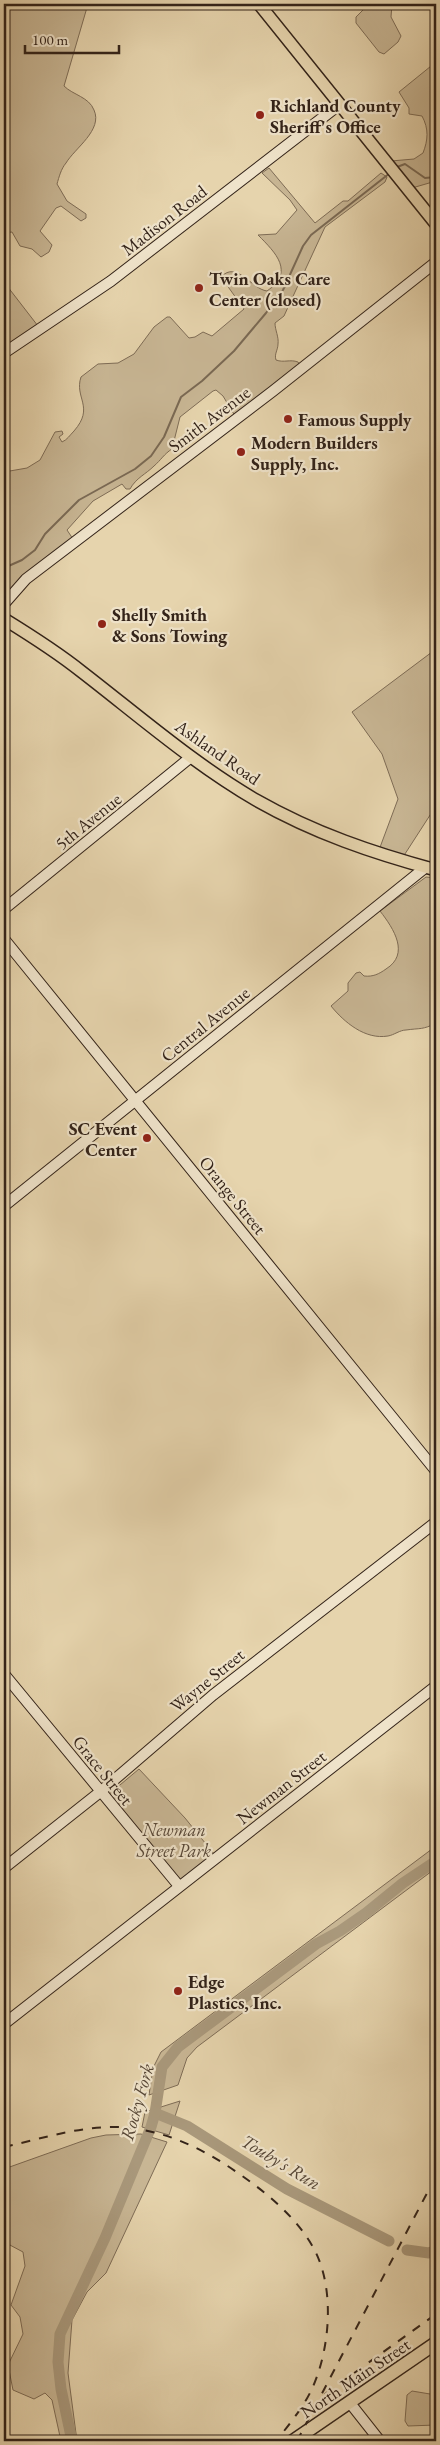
<svg xmlns="http://www.w3.org/2000/svg" width="440" height="2445" font-family="'EB Garamond',serif">
  <rect width="100%" height="100%" fill="#e6d4ad"/>
  <filter id="stains"><feTurbulence type="fractalNoise" baseFrequency=".004" numOctaves="4"/><feColorMatrix values="0 0 0 0 .2 0 0 0 0 .09 0 0 0 0 .02 0 0 0 .5 -.17"/></filter>
  <radialGradient id="worn" r=".72"><stop offset=".6" stop-color="#630" stop-opacity="0"/><stop offset="1" stop-color="#630" stop-opacity=".3"/></radialGradient>
  <g fill="#c8b694" stroke="#7e6c56">
    <path d="M 4,4 L 88,4 L 64,86 C 73,95 89,97 94,110 C 103,130 75,148 66,163 C 61,169 59,177 57,184 L 67,201 L 86,214 L 86,218 L 81,221 L 61,206 L 56,208 L 40,231 L 52,245 L 49,252 L 41,257 L 32,249 L 20,246 L 12,232 L 4,233 Z"/>
    <path d="M 364,4 L 392,4 L 391,17 L 401,36 L 398,42 L 384,54 L 379,52 L 356,23 L 356,17 L 365,8 Z"/>
    <path d="M 436,62 L 436,181 L 412,188 L 391,161 L 414,159 L 423,153 C 428,140 429,129 422,116 L 409,114 L 409,108 L 399,92 Z"/>
    <path d="M 269,168 L 315,223 L 343,201 L 348,201 L 381,173 L 387,177 L 385,182 L 325,227 L 289,305 L 284,316 L 275,323 C 275,330 279,337 278,344 C 278,350 274,354 276,360 C 284,363 290,359 298,362 L 300,365 L 235,416 L 223,396 L 216,390 L 213,391 L 180,417 L 172,449 C 164,454 161,460 154,466 C 146,474 136,478 130,489 L 126,489 L 122,484 L 93,501 L 67,530 L 73,539 L 18,581 L 4,595 L 4,472 L 27,468 L 40,460 L 55,432 L 62,431 L 63,434 L 59,437 L 62,442 C 67,440 70,435 74,431 C 95,407 74,398 81,377 L 98,364 L 118,363 L 134,354 L 154,327 L 167,317 L 170,317 L 189,338 L 195,337 L 203,332 L 212,336 L 244,309 L 221,277 C 237,260 251,289 267,291 C 295,272 276,253 258,235 L 276,234 L 297,210 L 290,200 L 262,173 Z"/>
    <path d="M 4,282 L 38,326 L 4,349 Z"/>
    <path d="M 436,649 L 436,810 L 434,809 L 403,857 L 379,850 L 398,799 L 382,754 L 352,712 Z"/>
    <path d="M 426,877 L 436,878 L 436,1023 C 423,1030 420,1028 406,1030 C 400,1030 394,1035 388,1036 C 365,1040 344,1022 331,1006 L 348,991 L 348,983 L 356,973 L 360,972 L 364,976 C 373,977 379,974 386,969 C 410,954 394,929 380,911 Z"/>
    <path d="M 139,1769 L 185,1818 L 214,1854 L 180,1880 L 108,1795 Z"/>
    <path d="M 436,1846 L 436,1868 L 197,2047 L 187,2058 L 178,2085 L 149,2095 L 153,2068 L 161,2052 Z"/>
    <path d="M 180,2101 L 169,2135 L 142,2127 L 145,2112 Z"/>
    <path d="M 141,2134 L 167,2142 L 106,2273 L 87,2292 L 72,2320 L 68,2373 L 77,2441 L 61,2441 L 52,2400 L 45,2393 L 34,2399 L 13,2390 L 8,2365 L 23,2334 L 20,2317 L 11,2305 L 25,2266 L 23,2252 L 8,2244 L 4,2237 L 4,2169 L 91,2138 L 106,2135 Z"/>
    <path d="M 412,2391 L 436,2395 L 436,2425 L 408,2426 L 405,2421 L 407,2395 Z"/>
  </g>
  <g fill="none" stroke-linecap="round" stroke-linejoin="round">
    <g stroke="#7a6954" stroke-width="2">
      <path d="M 397,167 L 405,164 L 425,178 L 436,177"/>
      <path d="M 4,568 L 22,560 L 35,550 L 45,534 L 79,500 L 135,469 L 151,456 L 164,437 L 181,397 L 202,381 L 234,351 L 266,313 L 283,290 L 303,246 L 311,235 L 390,173"/>
    </g>
    <g stroke="#a9987b" stroke-width="11">
      <path d="M 155,2113 L 187,2126 L 287,2189 L 389,2241"/>
      <path d="M 407,2250 L 429,2253 L 436,2250"/>
      <path d="M 72,2441 L 61,2389 L 58,2362 L 60,2334 L 105,2238 L 151,2127 L 155,2113 L 162,2067 L 178,2047 L 316,1944 L 340,1931 L 366,1913 L 403,1883 L 436,1861"/>
    </g>
    <defs>
      <g id="secondary">
        <path d="M 4,353 L 111,281 L 339,105"/>
        <path d="M 4,604 L 26,579 L 273,391 L 436,262"/>
        <path d="M 4,909 L 191,757"/>
        <path d="M 4,939 L 436,1471"/>
        <path d="M 4,1206 L 426,867"/>
        <path d="M 4,1674 L 179,1886"/>
        <path d="M 4,1868 L 100,1792 L 213,1695 L 436,1522"/>
        <path d="M 4,2024 L 436,1686"/>
        <path d="M 350,2403 L 380,2441"/>
      </g>
      <g id="primary">
        <path d="M 259,4 L 436,224"/>
        <path d="M 4,619 C 30,635 57,652 82,672 C 139,716 194,764 256,800 C 314,833 373,853 436,870"/>
      </g>
      <path id="highway" d="M 293,2441 L 436,2343"/>
    </defs>
    <use href="#secondary" stroke="#332319" stroke-width="12"/>
    <use href="#primary" stroke="#332319" stroke-width="14"/>
    <use href="#highway" stroke="#332319" stroke-width="15"/>
    <use href="#secondary" stroke="#efe3ca" stroke-width="10"/>
    <use href="#primary" stroke="#e6d4ad" stroke-width="11"/>
    <use href="#highway" stroke="#e6d4ad" stroke-width="12"/>
    <g stroke="#332319" stroke-width="2" stroke-dasharray="9 9" stroke-linecap="butt">
      <path d="M 4,2147 C 45,2138 88,2123 131,2128 C 171,2133 205,2150 238,2173 C 267,2193 295,2216 313,2247 C 336,2288 330,2351 311,2391 C 302,2409 288,2426 276,2441"/>
      <path d="M 325,2394 L 436,2314"/>
      <path d="M 297,2441 L 436,2176"/>
    </g>
  </g>
  <g fill="#8f2418" stroke="#efe3ca" stroke-width="2">
    <circle cx="260" cy="115" r="5"/>
    <circle cx="199" cy="288" r="5"/>
    <circle cx="288" cy="419" r="5"/>
    <circle cx="241" cy="452" r="5"/>
    <circle cx="102" cy="624" r="5"/>
    <circle cx="147" cy="1138" r="5"/>
    <circle cx="178" cy="1991" r="5"/>
  </g>
  <g text-anchor="middle" dominant-baseline="central" stroke-width="4.5" stroke-linejoin="round" paint-order="stroke">
    <g font-size="18" font-weight="bold" fill="#332319" stroke="#efe3ca" text-anchor="start">
      <text x="270" y="105">Richland County<tspan x="270" dy="21">Sheriff's Office</tspan></text>
      <text x="209" y="278">Twin Oaks Care<tspan x="209" dy="21">Center (closed)</tspan></text>
      <text x="298" y="419">Famous Supply</text>
      <text x="251" y="442">Modern Builders<tspan x="251" dy="21">Supply, Inc.</tspan></text>
      <text x="112" y="614">Shelly Smith<tspan x="112" dy="21">&amp; Sons Towing</tspan></text>
      <text x="137" y="1128" text-anchor="end">SC Event<tspan x="137" dy="21">Center</tspan></text>
      <text x="188" y="1981">Edge<tspan x="188" dy="21">Plastics, Inc.</tspan></text>
    </g>
    <g font-size="18" fill="#332319" stroke="#efe3ca">
      <text transform="translate(164 220) rotate(-38)">Madison Road</text>
      <text transform="translate(209 419) rotate(-37)">Smith Avenue</text>
      <text transform="translate(218 752) rotate(35)">Ashland Road</text>
      <text transform="translate(88 821) rotate(-39)">5th Avenue</text>
      <text transform="translate(205 1024) rotate(-39)">Central Avenue</text>
      <text transform="translate(233 1195) rotate(51)">Orange Street</text>
      <text transform="translate(207 1680) rotate(-39)">Wayne Street</text>
      <text transform="translate(103 1770) rotate(51)">Grace Street</text>
      <text transform="translate(281 1787) rotate(-38)">Newman Street</text>
      <text transform="translate(355 2378) rotate(-34)">North Main Street</text>
    </g>
    <g font-size="18" font-style="italic" fill="#584838" stroke="#efe3ca">
      <text x="174" y="1829">Newman<tspan x="174" dy="21">Street Park</tspan></text>
    </g>
    <g font-size="19" font-style="italic" fill="#564636" stroke="#efe3ca">
      <text transform="translate(137 2102) rotate(-74)">Rocky Fork</text>
      <text transform="translate(281 2162) rotate(31)">Touby's Run</text>
    </g>
  </g>
  <rect width="440" height="2445" fill="none" stroke="#e6d4ad" stroke-width="20"/>
  <rect x="5" y="5" width="430" height="2435" fill="none" stroke="#332319" stroke-width="2.5"/>
  <rect x="10" y="10" width="420" height="2425" fill="none" stroke="#332319"/>
  <path d="M25 45v8h94v-8" fill="none" stroke="#332319" stroke-width="2.5"/>
  <text x="32" y="45" font-size="15" fill="#332319" stroke="#efe3ca" stroke-width="4" paint-order="stroke">100 m</text>
  <rect width="100%" height="100%" filter="url(#stains)"/>
  <rect width="100%" height="100%" fill="url(#worn)"/>
</svg>
